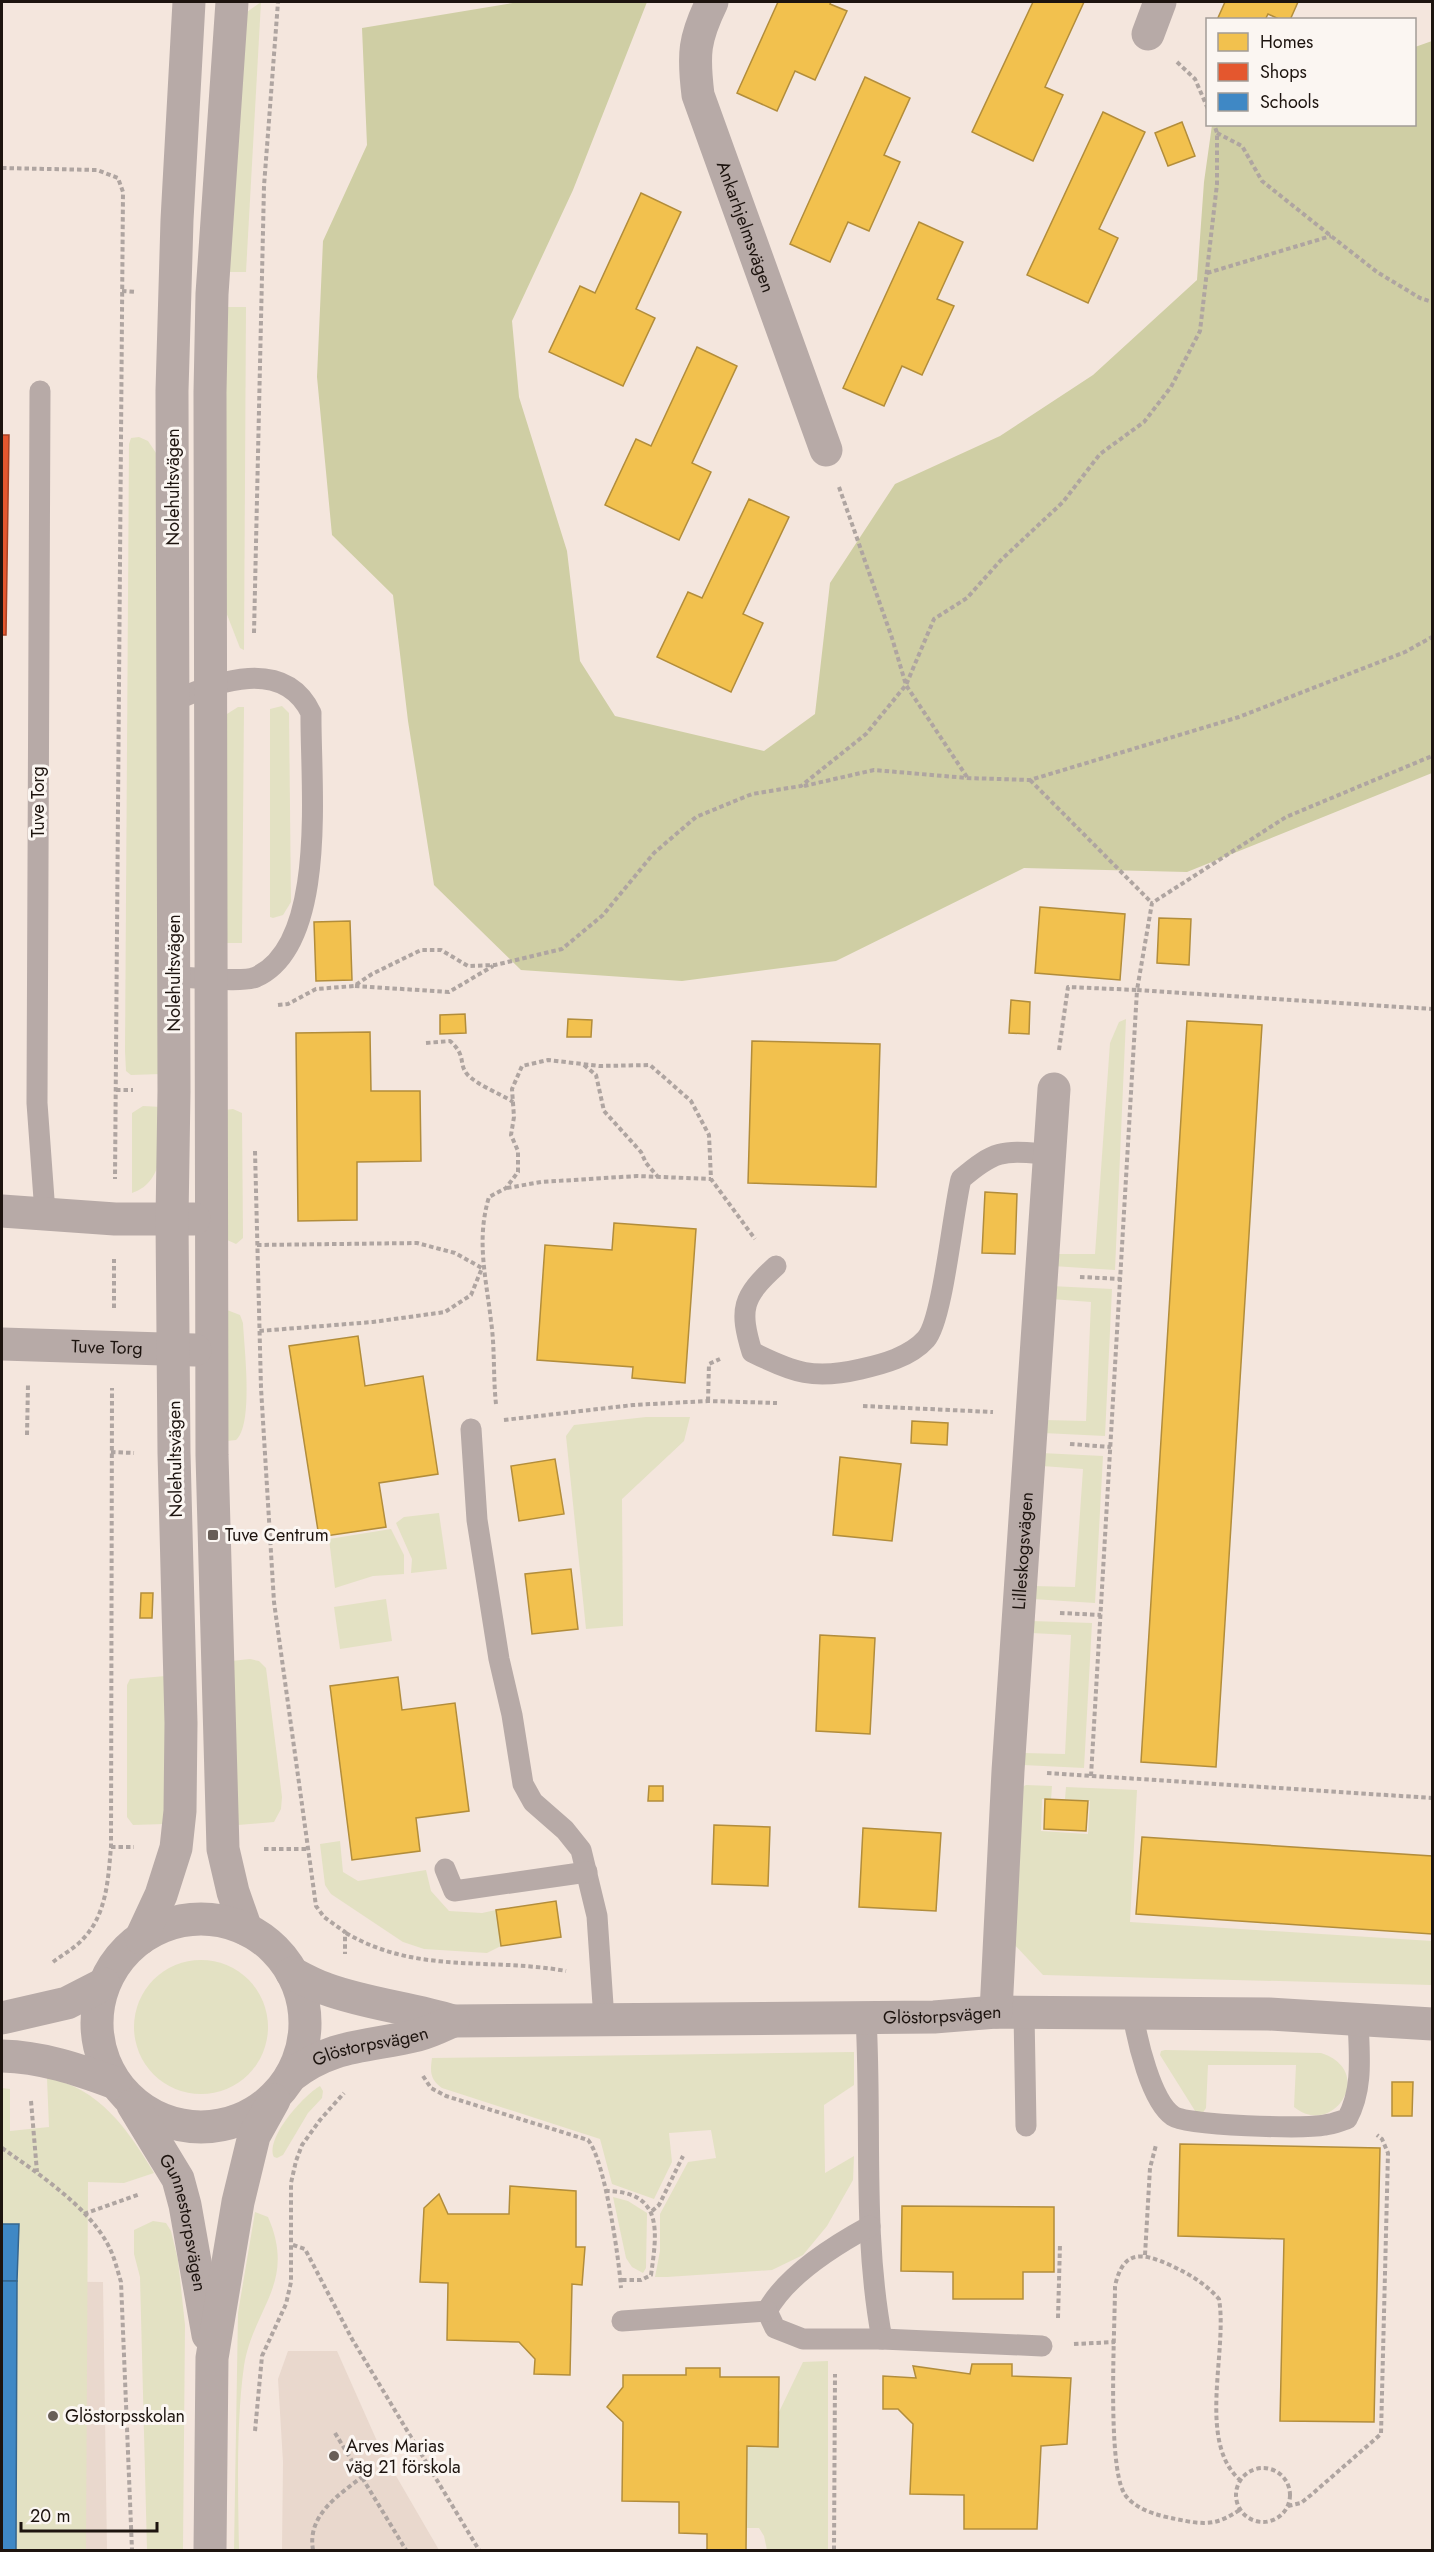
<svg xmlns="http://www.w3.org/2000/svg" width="1434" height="2552" font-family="Jost,sans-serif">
  <rect width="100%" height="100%" fill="#f4e6dd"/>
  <g fill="#e9d8cd">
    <path d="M 2,2281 L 103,2282 L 107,2550 L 2,2550 Z"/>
    <path d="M 288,2351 L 337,2351 L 381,2450 L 439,2550 L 282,2550 L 283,2462 L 278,2379 Z"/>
  </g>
  <g fill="#e3e1c3">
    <path d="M 261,2 L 246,272 L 227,272 L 247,12 Z"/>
    <path d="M 225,307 L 246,307 L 244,650 L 240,648 L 226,612 Z"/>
    <path d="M 139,437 L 148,441 L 156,453 L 161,1074 L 131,1075 L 126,1071 L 125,1051 L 129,444 L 131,438 Z"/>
    <path d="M 282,706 L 289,713 L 291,902 L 283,915 L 273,918 L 270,917 L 270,709 Z"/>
    <path d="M 238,707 L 244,707 L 242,943 L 225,943 L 227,714 Z"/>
    <path d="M 1126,1019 L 1115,1270 L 1053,1266 L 1053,1254 L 1095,1254 L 1110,1043 L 1119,1022 Z"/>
    <path d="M 143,1106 L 162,1107 C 160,1138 168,1181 132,1193 L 132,1113 Z"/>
    <path d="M 233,1109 L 242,1113 L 243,1238 L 236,1244 L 225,1239 L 225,1110 Z"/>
    <path d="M 1051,1286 L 1112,1289 L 1105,1436 L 1043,1433 L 1044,1420 L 1086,1421 L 1091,1302 L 1051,1299 Z"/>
    <path d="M 227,1310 L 240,1315 L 243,1323 C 244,1346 254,1425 236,1440 L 227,1441 Z"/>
    <path d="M 646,1417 L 690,1417 L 684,1441 L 622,1499 L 623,1626 L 586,1629 L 566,1436 L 574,1425 Z"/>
    <path d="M 1041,1453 L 1103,1456 L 1095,1603 L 1033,1599 L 1033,1586 L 1075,1587 L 1083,1469 L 1042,1466 Z"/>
    <path d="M 439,1513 L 447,1569 L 411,1573 L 412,1559 L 396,1523 L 404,1517 Z"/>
    <path d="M 391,1529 L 404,1555 L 404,1574 L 373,1576 L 335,1588 L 329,1539 Z"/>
    <path d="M 386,1599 L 392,1641 L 340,1649 L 334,1607 Z"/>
    <path d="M 1031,1621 L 1092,1623 L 1084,1768 L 1023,1765 L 1024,1753 L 1065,1754 L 1071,1635 L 1031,1633 Z"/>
    <path d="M 250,1659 L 259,1661 L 266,1668 L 282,1797 L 281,1809 L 274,1822 L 238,1825 L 231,1661 Z"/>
    <path d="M 166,1676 L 165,1824 L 133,1825 L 127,1817 L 127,1685 L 130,1679 Z"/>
    <path d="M 1026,1785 L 1052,1786 L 1051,1800 L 1042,1799 L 1041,1831 L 1088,1834 L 1090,1801 L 1065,1799 L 1066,1787 L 1137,1790 L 1130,1922 L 1432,1941 L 1432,1985 L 1043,1975 L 1011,1941 L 1022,1787 Z"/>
    <path d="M 340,1841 L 343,1872 L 358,1881 L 426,1870 L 431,1891 L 449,1911 L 482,1913 L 496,1910 L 501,1946 L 487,1953 L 424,1949 L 403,1942 L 331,1894 L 325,1885 L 320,1844 Z"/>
    <circle cx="201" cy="2027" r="67"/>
    <path d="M 1165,2050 L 1321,2053 C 1377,2071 1333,2139 1294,2107 L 1296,2065 L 1208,2065 L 1206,2108 L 1202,2114 L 1197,2114 L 1160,2055 L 1161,2051 Z"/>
    <path d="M 854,2052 L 854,2085 L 824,2105 L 825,2173 L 854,2156 L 853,2180 L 827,2226 L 803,2255 L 772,2270 L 667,2277 L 655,2277 L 660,2251 L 660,2214 L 688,2162 L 716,2158 L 711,2130 L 669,2133 L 672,2162 L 654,2199 L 612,2184 L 600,2139 L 442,2088 C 430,2079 430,2072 432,2058 Z"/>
    <path d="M 47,2078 C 99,2087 129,2131 154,2173 L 124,2183 L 88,2182 L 86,2550 L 2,2550 L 2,2088 L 10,2089 L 10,2131 L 49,2127 Z"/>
    <path d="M 320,2086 L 323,2091 L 322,2098 L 308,2113 L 283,2155 L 277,2158 L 274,2157 C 265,2138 304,2095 320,2086 Z"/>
    <path d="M 613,2197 L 628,2201 L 647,2213 L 646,2268 L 643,2273 L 632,2267 L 626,2258 Z"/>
    <path d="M 255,2212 L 268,2217 C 297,2283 253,2308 244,2366 C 236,2422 238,2494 239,2550 L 234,2550 L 238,2313 Z"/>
    <path d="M 153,2221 L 166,2223 L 171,2231 L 178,2260 L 185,2325 L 183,2550 L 147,2550 L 140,2277 L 134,2254 L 134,2230 Z"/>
    <path d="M 828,2361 L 828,2550 L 767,2550 L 764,2536 L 759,2528 L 746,2528 L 747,2446 L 778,2447 L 779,2412 L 803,2362 Z"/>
  </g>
  <path fill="#cfcea4" d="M 519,2 L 647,2 L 573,190 L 512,321 L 519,397 L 567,551 L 580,661 L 615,716 L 764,751 L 815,714 L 830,583 L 895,484 L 1000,436 L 1093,375 L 1197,280 L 1204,182 L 1212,125 L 1414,124 L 1415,47 L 1432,41 L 1432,773 L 1187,872 L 1024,868 L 836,961 L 682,981 L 521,970 L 434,885 L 408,721 L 393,595 L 332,535 L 317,377 L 323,241 L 367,145 L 362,28 Z"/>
  <g fill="#f2c14e" stroke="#b28d3b" stroke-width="1.5">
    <path d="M 778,2 L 831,2 L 830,4 L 847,11 L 815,80 L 795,71 L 777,111 L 737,93 Z"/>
    <path d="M 1033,2 L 1084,2 L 1045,87 L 1063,95 L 1033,161 L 972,132 Z"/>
    <path d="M 1225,2 L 1298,2 L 1290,20 L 1281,20 L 1268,14 L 1265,20 L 1217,20 Z"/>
    <path d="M 865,77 L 910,98 L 884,155 L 900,162 L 869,231 L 848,222 L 830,262 L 790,244 Z"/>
    <path d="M 1103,112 L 1145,132 L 1099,229 L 1118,238 L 1088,303 L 1027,275 Z"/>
    <path d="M 1182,122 L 1195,156 L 1168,166 L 1155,133 Z"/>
    <path d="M 641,193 L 681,212 L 636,309 L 655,318 L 623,386 L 549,352 L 580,286 L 595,293 Z"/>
    <path d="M 919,222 L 963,242 L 937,299 L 954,306 L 922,375 L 902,366 L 884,406 L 843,388 Z"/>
    <path d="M 697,347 L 737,366 L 692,463 L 711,472 L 679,540 L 605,505 L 636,439 L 651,446 Z"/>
    <path d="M 749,499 L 789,517 L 743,614 L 763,623 L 731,692 L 657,657 L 688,592 L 702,598 Z"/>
    <path d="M 1040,907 L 1125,914 L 1120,980 L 1035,973 Z"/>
    <path d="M 1159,918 L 1191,919 L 1189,965 L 1157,963 Z"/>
    <path d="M 350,921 L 352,980 L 316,981 L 314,922 Z"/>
    <path d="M 1011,1000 L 1030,1002 L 1029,1034 L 1009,1033 Z"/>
    <path d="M 465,1014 L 466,1033 L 440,1034 L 440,1015 Z"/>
    <path d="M 568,1019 L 592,1020 L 591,1037 L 567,1037 Z"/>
    <path d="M 1187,1021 L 1262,1025 L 1216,1767 L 1141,1762 Z"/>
    <path d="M 370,1032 L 371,1091 L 420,1091 L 421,1161 L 357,1162 L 357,1220 L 298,1221 L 296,1033 Z"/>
    <path d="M 752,1041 L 880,1044 L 876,1187 L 748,1183 Z"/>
    <path d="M 985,1192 L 1017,1194 L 1015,1254 L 982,1253 Z"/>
    <path d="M 614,1223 L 696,1229 L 685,1383 L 632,1378 L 633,1367 L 537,1360 L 545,1245 L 612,1250 Z"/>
    <path d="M 358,1336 L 365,1386 L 423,1376 L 438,1474 L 379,1483 L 386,1527 L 319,1537 L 289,1346 Z"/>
    <path d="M 912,1421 L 948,1423 L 947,1445 L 911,1443 Z"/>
    <path d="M 840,1457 L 901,1464 L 892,1541 L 833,1535 Z"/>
    <path d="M 555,1459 L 564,1514 L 519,1521 L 511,1466 Z"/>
    <path d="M 571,1569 L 578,1629 L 532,1634 L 525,1574 Z"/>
    <path d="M 141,1593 L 153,1593 L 152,1618 L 140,1618 Z"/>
    <path d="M 820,1635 L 875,1638 L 870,1734 L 816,1731 Z"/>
    <path d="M 398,1677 L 402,1710 L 455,1703 L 469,1811 L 416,1818 L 420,1851 L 352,1860 L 330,1686 Z"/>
    <path d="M 649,1786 L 663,1786 L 663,1801 L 648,1801 Z"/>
    <path d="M 1045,1799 L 1088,1801 L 1086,1831 L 1044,1829 Z"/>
    <path d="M 714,1825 L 770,1827 L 768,1886 L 712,1884 Z"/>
    <path d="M 863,1828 L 941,1833 L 936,1911 L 859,1907 Z"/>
    <path d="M 1142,1837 L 1432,1856 L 1432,1934 L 1136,1914 Z"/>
    <path d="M 556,1901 L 561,1937 L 501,1946 L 496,1910 Z"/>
    <path d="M 1392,2082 L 1413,2082 L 1412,2116 L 1392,2116 Z"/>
    <path d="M 1180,2144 L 1380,2148 L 1374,2422 L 1280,2421 L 1284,2239 L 1178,2236 Z"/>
    <path d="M 510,2186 L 576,2191 L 576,2247 L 585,2247 L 582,2285 L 572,2284 L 570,2375 L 534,2374 L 535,2359 L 519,2342 L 447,2340 L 448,2283 L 420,2282 L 424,2208 L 439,2194 L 448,2214 L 509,2214 Z"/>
    <path d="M 902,2206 L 1054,2207 L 1054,2272 L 1023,2272 L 1023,2299 L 953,2299 L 953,2272 L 901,2271 Z"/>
    <path d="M 972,2364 L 1012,2364 L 1012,2376 L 1071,2378 L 1067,2444 L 1041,2446 L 1037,2529 L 964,2529 L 964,2495 L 910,2494 L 913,2424 L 898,2409 L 883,2409 L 883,2376 L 916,2378 L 913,2366 L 970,2374 Z"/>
    <path d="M 686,2368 L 720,2368 L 720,2377 L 779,2377 L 778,2447 L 747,2446 L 746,2550 L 707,2550 L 707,2534 L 679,2533 L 679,2502 L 622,2501 L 623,2422 L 607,2407 L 623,2387 L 623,2375 L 686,2375 Z"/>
  </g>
  <path fill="#e4572e" stroke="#a84325" stroke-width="1.5" d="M 2,435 L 9,435 L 6,635 L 2,635 Z"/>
  <g fill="#3f88c5" stroke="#35658e" stroke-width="1.5">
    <path d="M 2,2224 L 19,2224 L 17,2281 L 2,2281 Z"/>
    <path d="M 2,2281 L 17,2281 L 16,2550 L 2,2550 Z"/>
  </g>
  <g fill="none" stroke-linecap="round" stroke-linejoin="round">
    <g stroke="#afa5a1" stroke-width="4" stroke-dasharray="4.5 3" stroke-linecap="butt">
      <path d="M 1177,62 L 1195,79 L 1208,109"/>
      <path d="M 1217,133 L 1242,146 L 1262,181 L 1331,236 L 1377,272 L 1420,298 L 1432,302"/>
      <path d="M 2,168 L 97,170 L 118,178 L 123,192 L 115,1179"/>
      <path d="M 1207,273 L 1331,236"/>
      <path d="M 122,291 L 136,292"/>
      <path d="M 839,487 L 892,638 L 906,685 L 967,777"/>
      <path d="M 254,633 L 264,186 L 278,2"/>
      <path d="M 1030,780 L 1152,903"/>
      <path d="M 804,786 L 874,770 L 967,778 L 1030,780 L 1239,717 L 1405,652 L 1432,637"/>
      <path d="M 355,986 L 449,992 L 493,966"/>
      <path d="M 278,1005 L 288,1004 L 316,989 L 354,986 L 372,974 L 421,950 L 441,950 L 468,966 L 495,965 L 562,949 L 603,915 L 654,853 L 696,817 L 752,794 L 801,786 L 866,734 L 906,685 L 934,619 L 967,598 L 1001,560 L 1063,502 L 1100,454 L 1144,422 L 1171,387 L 1200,331 L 1217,184 L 1217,133 L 1214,124"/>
      <path d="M 426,1043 L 450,1041 C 467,1056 458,1063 467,1074 C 475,1084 501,1094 513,1102"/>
      <path d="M 1059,1050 L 1068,987 L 1137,990 L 1152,903 L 1286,817 L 1432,756"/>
      <path d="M 584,1065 L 596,1075 L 604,1111 L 641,1152 L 646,1163 L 658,1177"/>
      <path d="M 116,1090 L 133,1090"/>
      <path d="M 255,1151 L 261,1388 L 274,1602 L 316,1906 L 324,1917 L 345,1932 L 345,1954"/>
      <path d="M 507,1188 L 541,1182 L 637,1176 L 711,1179"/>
      <path d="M 257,1245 L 417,1243 L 455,1253 L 482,1268 L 471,1295 L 445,1312 L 373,1322 L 259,1331"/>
      <path d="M 1080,1277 L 1121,1279"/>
      <path d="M 114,1308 L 114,1259"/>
      <path d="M 708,1401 L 709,1364 L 720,1359"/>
      <path d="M 496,1404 C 493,1377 495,1348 491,1321 C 486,1277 476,1240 489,1197 L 506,1188 L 518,1172 L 518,1151 L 511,1135 L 514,1117 L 512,1089 L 522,1066 L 548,1060 L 599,1066 L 650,1065 L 691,1101 L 709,1135 L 711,1179 L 755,1239"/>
      <path d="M 863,1406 L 993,1412"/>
      <path d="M 504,1420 L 633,1405 L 708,1401 L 777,1403"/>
      <path d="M 27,1435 L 28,1384"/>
      <path d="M 1070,1444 L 1111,1447"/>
      <path d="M 111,1452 L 134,1453"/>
      <path d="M 1060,1613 L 1101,1615"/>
      <path d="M 1047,1773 L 1432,1798"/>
      <path d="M 1091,1776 L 1137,990 L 1432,1009"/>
      <path d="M 111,1847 L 134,1847"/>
      <path d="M 264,1849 L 309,1849"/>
      <path d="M 346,1933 C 418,1975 489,1957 566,1971"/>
      <path d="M 53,1962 C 62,1955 75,1948 83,1939 C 107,1914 108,1879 111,1847 L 112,1388"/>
      <path d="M 423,2076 L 431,2088 L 446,2096 L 588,2140 C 605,2160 619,2259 621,2288"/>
      <path d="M 31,2101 L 37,2172"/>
      <path d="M 2,2148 C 36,2172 86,2205 107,2243 C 114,2255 117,2269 121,2282 L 132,2550"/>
      <path d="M 605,2191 C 664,2191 657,2232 651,2275 L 641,2280 L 620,2280"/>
      <path d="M 652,2211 L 659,2205 L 683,2156"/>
      <path d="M 84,2214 L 140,2194"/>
      <path d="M 293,2245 L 305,2249 L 352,2339 L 479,2550"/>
      <path d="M 1145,2255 L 1150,2168 L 1156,2145"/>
      <path d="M 1058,2318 L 1060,2244"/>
      <path d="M 1074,2344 L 1115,2342"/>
      <path d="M 255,2431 L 262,2356 L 286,2304 L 291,2282 L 291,2183 L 296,2161 L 302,2145 L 320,2120 L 344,2093"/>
      <path d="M 335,2433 L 406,2550"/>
      <circle cx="1263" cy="2495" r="27"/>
      <path d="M 1241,2481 C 1196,2443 1228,2352 1219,2299 C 1205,2283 1189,2274 1170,2265 C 1141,2252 1123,2250 1115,2286 C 1115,2328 1107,2463 1124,2493 C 1133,2509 1159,2516 1176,2519 C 1205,2525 1216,2526 1241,2509"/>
      <path d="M 1288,2506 L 1301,2503 L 1311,2495 L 1381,2434 L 1388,2153 L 1382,2139 L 1377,2135"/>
      <path d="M 313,2550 C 307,2516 337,2496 362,2477"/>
      <path d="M 834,2550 L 835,2374"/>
    </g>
    <g stroke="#b7aaa7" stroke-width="21">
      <path d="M 40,391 L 37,1103 L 45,1213"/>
      <path d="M 174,701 C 217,681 284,657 311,713 C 310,780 329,944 256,977 C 244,983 191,977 174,977"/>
      <path d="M 776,1266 C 742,1297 739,1309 752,1352 C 794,1373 814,1380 861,1369 C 883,1364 910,1357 926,1339 C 943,1320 953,1210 961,1179 C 997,1148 1004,1151 1050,1154"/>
      <path d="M 471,1429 L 477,1520 L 499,1659 L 512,1715 L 523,1784 L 533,1802 L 565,1830 L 581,1850 L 597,1916 L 604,2020"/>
      <path d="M 445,1869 L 454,1891 L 587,1872"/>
      <path d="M 1024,2013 L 1026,2126"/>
      <path d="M 1133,2014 C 1137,2040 1151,2101 1173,2116 C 1188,2126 1305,2129 1325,2125 C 1333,2124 1340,2121 1347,2119 C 1364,2088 1359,2053 1358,2019"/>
      <path d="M 866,2018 C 872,2125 862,2233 882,2339"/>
      <path d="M 767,2311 L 775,2328 L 803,2339 L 882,2339 L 1042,2346"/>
      <path d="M 767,2311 C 786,2276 835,2245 870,2226"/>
      <path d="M 622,2321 L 767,2311"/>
    </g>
    <g stroke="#b7aaa7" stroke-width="33">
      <path d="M 232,2 L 212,294 L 210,392 L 212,1455 L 223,1849 L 233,1892 L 246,1929"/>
      <path id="s1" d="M 712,2 C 694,39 693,54 698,95 L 826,450"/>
      <path d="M 1148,34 L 1160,2"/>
      <path d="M 2,1211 L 115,1219 L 194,1219"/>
      <path id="s2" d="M 2,1344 L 195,1350"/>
      <circle cx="201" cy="2023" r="104"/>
      <path d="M 141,1938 L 161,1895 L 176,1848 L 180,1811 L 181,1723 L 174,1453 L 172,1219 L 174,1091 L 172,391 L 177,220 L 189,2"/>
      <path id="s3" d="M 292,1973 C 303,1979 314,1985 326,1989 C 367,2004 411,2008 453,2021 L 934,2017 L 996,2012 L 1269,2014 L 1432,2024"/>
      <path id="s4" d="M 996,2012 L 1008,1771 L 1054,1089"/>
      <path d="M 2,2018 L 67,2003 L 104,1984"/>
      <path d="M 2,2056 C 42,2057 77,2069 115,2083"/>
      <path id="s5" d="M 291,2076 C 333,2043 370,2047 418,2035 C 430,2032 442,2026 453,2021"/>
      <path id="s6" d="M 133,2105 L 178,2179 L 185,2205 L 208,2335"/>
      <path d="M 210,2550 L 212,2358 L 238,2202 L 254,2136 L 274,2100"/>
    </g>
  </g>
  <g fill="#685e57" stroke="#fbf6f2" stroke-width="2">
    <rect x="207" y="1529" width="12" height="12" rx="3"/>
    <circle cx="53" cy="2416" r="6"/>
    <circle cx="334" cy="2456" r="6"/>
  </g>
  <g text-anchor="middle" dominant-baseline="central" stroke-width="6" stroke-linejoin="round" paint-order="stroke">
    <g font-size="18" fill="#1d140f" stroke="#fbf6f2">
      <text stroke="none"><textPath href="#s1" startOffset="236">Ankarhjelmsvägen</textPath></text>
      <text transform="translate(173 487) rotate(-90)">Nolehultsvägen</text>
      <text transform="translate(38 802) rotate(-90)">Tuve Torg</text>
      <text transform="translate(174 973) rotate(-90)">Nolehultsvägen</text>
      <text stroke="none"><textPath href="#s2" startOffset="105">Tuve Torg</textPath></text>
      <text transform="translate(175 1459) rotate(-91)">Nolehultsvägen</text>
      <text stroke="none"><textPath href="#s4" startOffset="462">Lilleskogsvägen</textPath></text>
      <text stroke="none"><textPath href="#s3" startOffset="658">Glöstorpsvägen</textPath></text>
      <text stroke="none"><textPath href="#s5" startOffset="86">Glöstorpsvägen</textPath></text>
      <text stroke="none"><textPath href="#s6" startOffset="130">Gunnestorpsvägen</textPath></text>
    </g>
    <g font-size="18" fill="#1d140f" stroke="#fbf6f2" text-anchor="start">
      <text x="225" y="1535">Tuve Centrum</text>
      <text x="65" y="2416">Glöstorpsskolan</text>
      <text x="346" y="2446">Arves Marias<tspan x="346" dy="21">väg 21 förskola</tspan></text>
    </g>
  </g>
  <rect width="1434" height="2552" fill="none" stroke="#1d140f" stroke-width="6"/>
  <rect x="1206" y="18" width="210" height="108" fill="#fbf6f2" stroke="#a29c97" stroke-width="1.5"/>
  <rect x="1218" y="33" width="30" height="18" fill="#f2c14e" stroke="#a29c97" stroke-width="1.5"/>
  <text x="1260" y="48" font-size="18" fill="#1d140f">Homes</text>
  <rect x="1218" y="63" width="30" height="18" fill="#e4572e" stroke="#a29c97" stroke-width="1.5"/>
  <text x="1260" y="78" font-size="18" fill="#1d140f">Shops</text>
  <rect x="1218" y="93" width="30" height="18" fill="#3f88c5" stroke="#a29c97" stroke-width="1.5"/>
  <text x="1260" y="108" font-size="18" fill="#1d140f">Schools</text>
  <path d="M21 2522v9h136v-9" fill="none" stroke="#1d140f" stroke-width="3"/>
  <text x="30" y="2522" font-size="18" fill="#1d140f" stroke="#fbf6f2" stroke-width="4.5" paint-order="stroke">20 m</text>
</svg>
